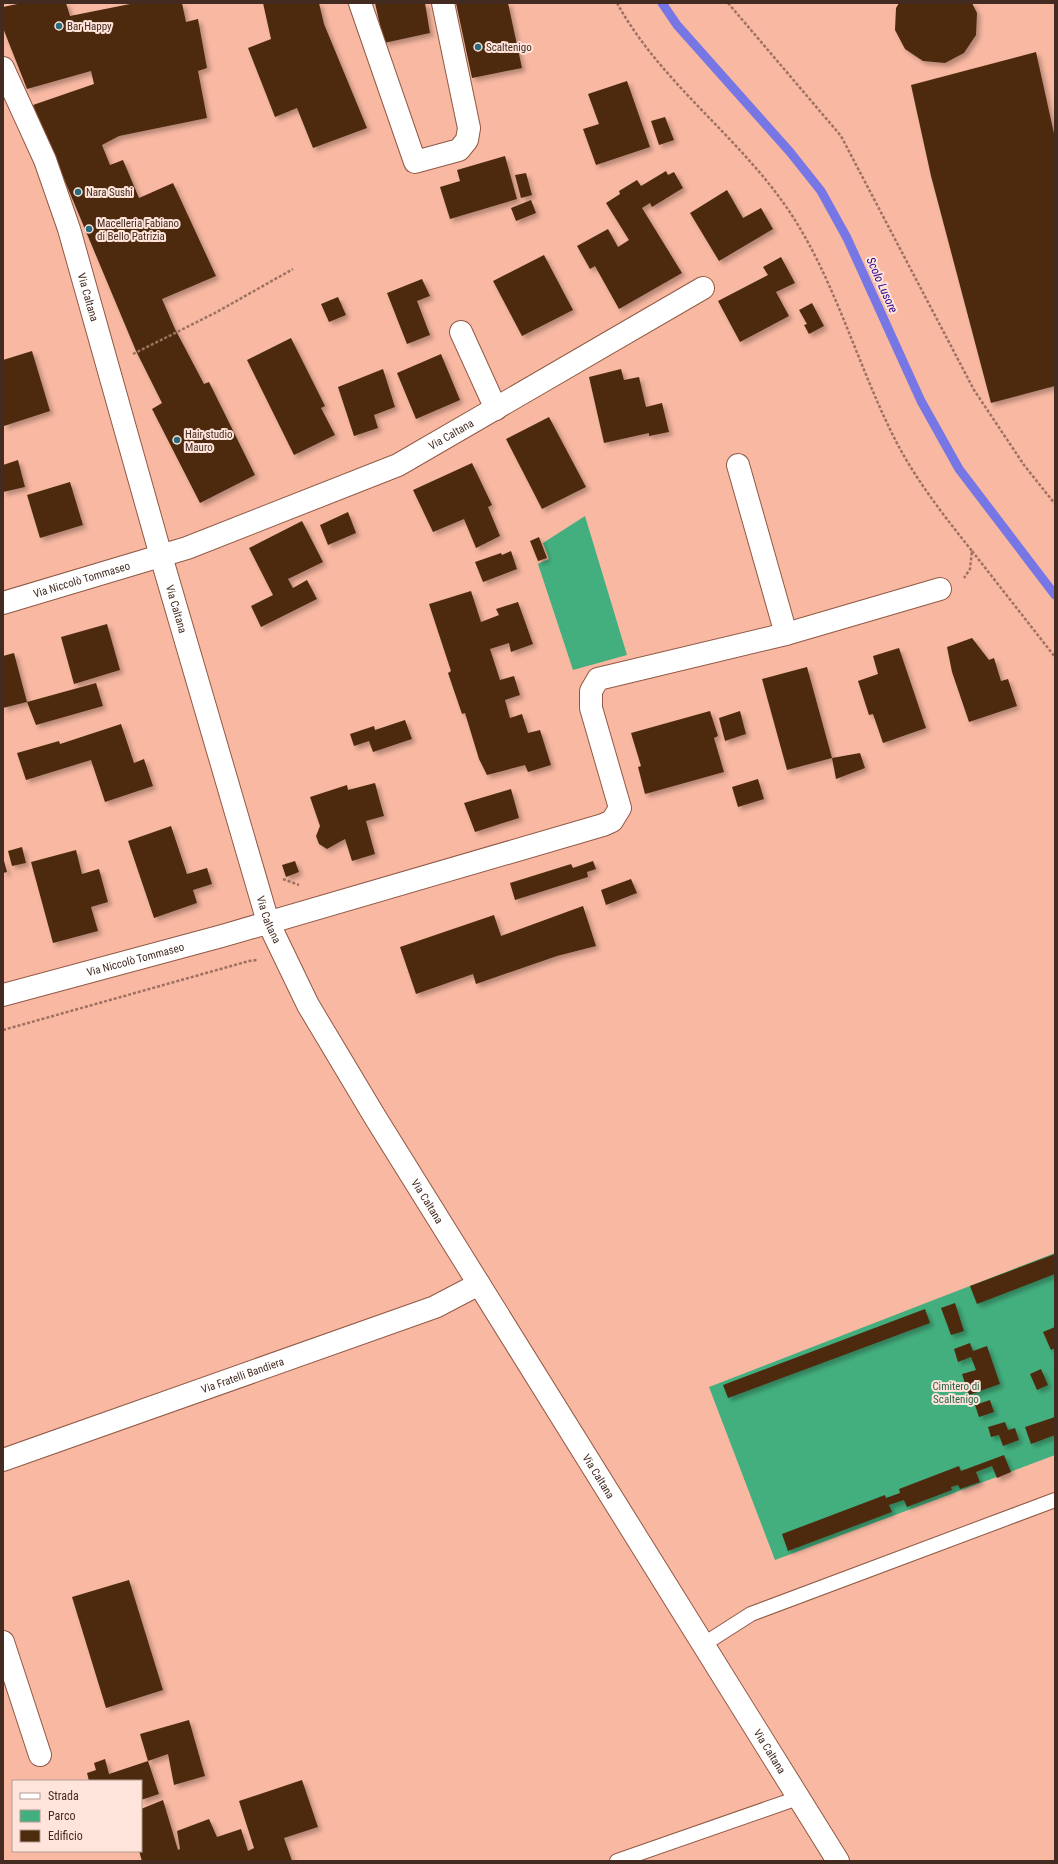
<svg xmlns="http://www.w3.org/2000/svg" width="1058" height="1864" font-family="'Roboto Condensed',sans-serif">
  <defs>
    <filter id="shadow"><feDropShadow dx="3.5" dy="3.5" stdDeviation="2" flood-color="#0004"/></filter>
  </defs>
  <rect width="100%" height="100%" fill="#f8b8a2"/>
  <g fill="#43af7e">
    <path d="M 585,516 L 627,655 L 573,670 L 538,564 L 549,559 L 543,543 Z"/>
    <path d="M 1055,1253 L 1055,1455 L 775,1560 L 709,1387 Z"/>
  </g>
  <g fill="none" stroke-linecap="round" stroke-linejoin="round">
    <path stroke="#7676e5" stroke-width="9" d="M 662,3 L 677,25 L 790,152 L 821,191 L 847,238 L 921,401 L 959,469 L 1055,595"/>
  </g>
  <g fill="#4d2c0e" filter="url(#shadow)">
    <path d="M 22,3 L 66,3 L 70,16 L 135,3 L 182,3 L 186,22 L 198,19 L 207,68 L 198,71 L 207,118 L 119,136 L 102,145 L 110,165 L 123,160 L 139,198 L 173,183 L 216,276 L 162,299 L 175,329 L 204,384 L 209,382 L 255,475 L 200,503 L 152,409 L 162,403 L 136,351 L 33,105 L 94,84 L 91,71 L 27,89 L 3,28 L 3,7 Z"/>
    <path d="M 263,3 L 319,3 L 324,24 L 367,128 L 313,148 L 297,108 L 275,117 L 248,48 L 271,39 Z"/>
    <path d="M 375,3 L 425,3 L 430,33 L 384,43 Z"/>
    <path d="M 456,3 L 508,3 L 522,68 L 472,78 Z"/>
    <path d="M 899,3 L 972,3 L 977,13 L 976,35 L 964,53 L 945,63 L 923,61 L 905,49 L 895,30 L 896,8 Z"/>
    <path d="M 1036,52 L 1055,138 L 1055,386 L 991,403 L 931,176 L 911,85 Z"/>
    <path d="M 627,81 L 650,147 L 596,165 L 583,129 L 599,124 L 588,94 Z"/>
    <path d="M 665,117 L 674,140 L 659,145 L 651,121 Z"/>
    <path d="M 505,156 L 517,199 L 450,219 L 440,187 L 460,181 L 457,170 Z"/>
    <path d="M 666,171 L 668,175 L 674,172 L 683,188 L 652,207 L 650,203 L 642,208 L 682,273 L 619,309 L 595,266 L 590,269 L 577,246 L 608,229 L 618,247 L 629,240 L 606,203 L 620,194 L 619,191 L 637,180 L 641,186 Z"/>
    <path d="M 526,173 L 532,195 L 521,198 L 515,175 Z"/>
    <path d="M 727,190 L 743,218 L 761,208 L 773,229 L 719,261 L 690,213 Z"/>
    <path d="M 531,200 L 536,213 L 516,221 L 511,208 Z"/>
    <path d="M 544,255 L 573,310 L 522,336 L 493,281 Z"/>
    <path d="M 781,257 L 795,283 L 776,292 L 789,316 L 740,342 L 718,301 L 768,275 L 763,267 Z"/>
    <path d="M 422,279 L 430,296 L 417,301 L 430,335 L 407,344 L 387,293 Z"/>
    <path d="M 338,297 L 346,315 L 329,322 L 321,304 Z"/>
    <path d="M 812,303 L 824,326 L 809,334 L 804,325 L 807,324 L 799,310 Z"/>
    <path d="M 291,338 L 325,406 L 321,408 L 335,435 L 294,455 L 247,360 Z"/>
    <path d="M 32,351 L 50,411 L 4,426 L 3,360 Z"/>
    <path d="M 441,354 L 460,400 L 416,419 L 397,373 Z"/>
    <path d="M 383,369 L 395,407 L 374,415 L 378,428 L 354,436 L 338,387 Z"/>
    <path d="M 621,369 L 624,380 L 639,377 L 646,407 L 662,403 L 669,432 L 649,436 L 649,433 L 604,443 L 589,377 Z"/>
    <path d="M 549,417 L 586,487 L 542,509 L 506,439 Z"/>
    <path d="M 18,460 L 25,487 L 3,492 L 3,465 Z"/>
    <path d="M 472,463 L 492,505 L 488,507 L 500,536 L 476,548 L 464,519 L 433,532 L 413,490 Z"/>
    <path d="M 70,482 L 83,525 L 40,538 L 27,495 Z"/>
    <path d="M 348,512 L 356,533 L 328,545 L 320,525 Z"/>
    <path d="M 302,521 L 323,562 L 288,579 L 293,588 L 307,580 L 317,599 L 261,627 L 251,606 L 273,595 L 249,548 Z"/>
    <path d="M 539,537 L 547,558 L 538,561 L 530,541 Z"/>
    <path d="M 511,551 L 517,569 L 483,582 L 475,562 L 501,553 L 502,555 Z"/>
    <path d="M 471,591 L 481,622 L 499,615 L 496,609 L 518,602 L 533,644 L 511,652 L 509,643 L 490,649 L 500,680 L 514,676 L 520,695 L 505,700 L 510,718 L 522,714 L 528,733 L 540,730 L 551,765 L 528,772 L 525,765 L 487,775 L 479,759 L 465,713 L 462,714 L 448,673 L 451,671 L 429,604 Z"/>
    <path d="M 107,624 L 120,670 L 74,684 L 61,637 Z"/>
    <path d="M 972,638 L 989,660 L 994,658 L 1001,681 L 1008,679 L 1017,706 L 969,722 L 952,672 L 947,647 Z"/>
    <path d="M 899,648 L 926,728 L 883,743 L 873,714 L 869,715 L 858,681 L 878,674 L 873,656 Z"/>
    <path d="M 14,653 L 27,702 L 3,708 L 3,656 Z"/>
    <path d="M 807,667 L 832,758 L 787,770 L 762,679 Z"/>
    <path d="M 96,683 L 103,706 L 36,725 L 27,702 Z"/>
    <path d="M 710,711 L 718,736 L 714,738 L 724,772 L 645,794 L 638,767 L 641,766 L 631,733 Z"/>
    <path d="M 740,711 L 746,734 L 725,741 L 719,718 Z"/>
    <path d="M 405,720 L 412,739 L 373,752 L 369,741 L 354,746 L 350,734 L 374,726 L 375,730 Z"/>
    <path d="M 121,724 L 134,763 L 144,759 L 153,786 L 105,802 L 91,760 L 26,780 L 17,753 L 59,741 L 60,744 Z"/>
    <path d="M 860,753 L 865,768 L 836,779 L 832,758 Z"/>
    <path d="M 758,779 L 764,799 L 738,807 L 732,787 Z"/>
    <path d="M 375,783 L 384,816 L 366,821 L 375,854 L 352,861 L 345,839 L 327,849 L 319,844 L 316,836 L 320,826 L 310,797 L 347,785 L 348,790 Z"/>
    <path d="M 511,789 L 519,818 L 475,832 L 464,803 Z"/>
    <path d="M 171,826 L 187,874 L 207,868 L 212,884 L 193,890 L 197,903 L 154,918 L 128,841 Z"/>
    <path d="M 22,847 L 26,863 L 12,866 L 8,851 Z"/>
    <path d="M 76,850 L 82,874 L 99,869 L 108,902 L 91,907 L 98,931 L 53,943 L 31,862 Z"/>
    <path d="M 3,857 L 7,872 L 3,873 Z"/>
    <path d="M 295,861 L 299,872 L 286,877 L 282,865 Z"/>
    <path d="M 593,861 L 596,869 L 587,872 L 588,877 L 515,900 L 510,883 L 571,864 L 573,868 Z"/>
    <path d="M 631,879 L 637,893 L 606,905 L 601,890 Z"/>
    <path d="M 583,906 L 596,946 L 557,956 L 476,984 L 473,974 L 416,994 L 400,947 L 494,915 L 501,936 Z"/>
    <path d="M 1055,1254 L 1055,1274 L 977,1304 L 970,1286 Z"/>
    <path d="M 955,1303 L 964,1331 L 951,1335 L 941,1308 Z"/>
    <path d="M 925,1309 L 930,1323 L 728,1398 L 723,1385 Z"/>
    <path d="M 1055,1327 L 1055,1348 L 1051,1350 L 1043,1332 Z"/>
    <path d="M 970,1343 L 973,1351 L 987,1346 L 1000,1384 L 969,1395 L 962,1374 L 976,1370 L 971,1357 L 958,1362 L 954,1349 Z"/>
    <path d="M 1041,1369 L 1048,1385 L 1037,1390 L 1030,1374 Z"/>
    <path d="M 990,1400 L 994,1412 L 979,1417 L 975,1405 Z"/>
    <path d="M 1055,1417 L 1055,1435 L 1031,1444 L 1025,1427 Z"/>
    <path d="M 1005,1422 L 1008,1430 L 1015,1428 L 1019,1440 L 1003,1446 L 999,1435 L 991,1437 L 988,1427 Z"/>
    <path d="M 1004,1455 L 1011,1472 L 997,1478 L 992,1466 L 976,1472 L 980,1482 L 960,1489 L 958,1485 L 951,1487 L 952,1490 L 907,1507 L 904,1500 L 889,1505 L 892,1512 L 788,1551 L 782,1534 L 885,1495 L 886,1498 L 900,1493 L 899,1489 L 959,1466 L 961,1471 Z"/>
    <path d="M 129,1580 L 163,1690 L 106,1708 L 72,1597 Z"/>
    <path d="M 189,1720 L 205,1776 L 174,1785 L 168,1754 L 148,1761 L 140,1734 Z"/>
    <path d="M 105,1759 L 109,1774 L 148,1761 L 159,1794 L 141,1800 L 141,1781 L 89,1781 L 87,1773 L 96,1770 L 94,1763 Z"/>
    <path d="M 302,1780 L 318,1827 L 284,1838 L 292,1861 L 142,1861 L 139,1851 L 141,1851 L 141,1809 L 163,1800 L 178,1850 L 180,1849 L 177,1831 L 209,1819 L 217,1837 L 241,1829 L 248,1851 L 254,1848 L 239,1801 Z"/>
  </g>
  <g fill="none" stroke-linecap="round" stroke-linejoin="round">
    <defs>
      <g id="lane">
        <path d="M 704,1644 L 751,1614 L 1055,1500"/>
        <path d="M 617,1861 L 798,1798"/>
      </g>
      <g id="street">
        <path d="M 360,3 L 415,162 L 459,150 L 467,140 L 469,128 L 443,3"/>
        <path d="M 461,332 L 496,409"/>
        <path d="M 738,465 L 786,634"/>
        <path id="s1" d="M 3,603 L 187,548 L 398,465 L 703,288"/>
        <path id="s2" d="M 3,995 L 222,936 L 603,825 L 612,821 L 620,808 L 591,708 L 591,691 L 598,679 L 786,634 L 940,589"/>
        <path id="s3" d="M 3,1460 L 435,1307 L 479,1284"/>
        <path d="M 3,1642 L 40,1755"/>
      </g>
      <g id="secondary">
        <path id="s4" d="M 3,68 L 45,160 L 69,229 L 161,556 L 268,922 L 308,1005 L 375,1117 L 838,1861"/>
      </g>
    </defs>
    <use href="#lane" stroke="#915945" stroke-width="16"/>
    <use href="#street" stroke="#915945" stroke-width="24"/>
    <use href="#secondary" stroke="#915945" stroke-width="24"/>
    <g stroke="#9e7162" stroke-width="2.5" stroke-dasharray="3 2" stroke-linecap="butt">
      <path d="M 617,3 C 662,85 743,139 793,217 C 833,279 856,358 888,425 C 909,471 940,511 972,551 L 970,569 L 964,578"/>
      <path d="M 728,3 L 841,136 L 974,390 L 1024,465 L 1055,504"/>
      <path d="M 133,354 L 215,313 L 293,269"/>
      <path d="M 972,551 L 1055,657"/>
      <path d="M 283,879 L 299,885"/>
      <path d="M 3,1030 L 249,961 L 257,960"/>
    </g>
    <use href="#lane" stroke="#fff" stroke-width="14"/>
    <use href="#street" stroke="#fff" stroke-width="22"/>
    <use href="#secondary" stroke="#fff" stroke-width="22"/>
  </g>
  <g fill="#296a7d" stroke="#fee4da" stroke-width="1.5">
    <circle cx="59" cy="26" r="4"/>
    <circle cx="478" cy="47" r="4"/>
    <circle cx="78" cy="192" r="4"/>
    <circle cx="89" cy="229" r="4"/>
    <circle cx="177" cy="440" r="4"/>
  </g>
  <g text-anchor="middle" dominant-baseline="central" stroke-width="4" stroke-linejoin="round" paint-order="stroke">
    <g font-size="11" fill="#442b22" stroke="#fee4da" text-anchor="start">
      <text x="67" y="26">Bar Happy</text>
      <text x="486" y="47">Scaltenigo</text>
      <text x="86" y="192">Nara Sushi</text>
      <text x="97" y="223">Macelleria Fabiano<tspan x="97" dy="13">di Bello Patrizia</tspan></text>
      <text x="185" y="434">Hair studio<tspan x="185" dy="13">Mauro</tspan></text>
    </g>
    <g font-size="11" fill="#442b22" stroke="#fee4da">
      <text stroke="none"><textPath href="#s4" startOffset="245">Via Caltana</textPath></text>
      <text stroke="none"><textPath href="#s1" startOffset="480">Via Caltana</textPath></text>
      <text stroke="none"><textPath href="#s1" startOffset="82">Via Niccolò Tommaseo</textPath></text>
      <text stroke="none"><textPath href="#s4" startOffset="569">Via Caltana</textPath></text>
      <text stroke="none"><textPath href="#s4" startOffset="893">Via Caltana</textPath></text>
      <text stroke="none"><textPath href="#s2" startOffset="137">Via Niccolò Tommaseo</textPath></text>
      <text stroke="none"><textPath href="#s4" startOffset="1217">Via Caltana</textPath></text>
      <text stroke="none"><textPath href="#s3" startOffset="254">Via Fratelli Bandiera</textPath></text>
      <text stroke="none"><textPath href="#s4" startOffset="1541">Via Caltana</textPath></text>
      <text stroke="none"><textPath href="#s4" startOffset="1865">Via Caltana</textPath></text>
    </g>
    <g font-size="11" fill="#296448" stroke="#fee4da">
      <text x="956" y="1386">Cimitero di<tspan x="956" dy="13">Scaltenigo</tspan></text>
    </g>
    <g font-size="12" font-style="italic" fill="#2d0191" stroke="#fee4da">
      <text transform="translate(882 285) rotate(66)">Scolo Lusore</text>
    </g>
  </g>
  <rect width="1058" height="1864" fill="none" stroke="#442b22" stroke-width="8"/>
  <rect x="12" y="1780" width="130" height="72" fill="#fee4da" stroke="#b49a90"/>
  <rect x="20" y="1793" width="20" height="6" fill="#ffffff" stroke="#b49a90"/>
  <text x="48" y="1800" font-size="12" fill="#442b22">Strada</text>
  <rect x="20" y="1810" width="20" height="12" fill="#43af7e" stroke="#b49a90"/>
  <text x="48" y="1820" font-size="12" fill="#442b22">Parco</text>
  <rect x="20" y="1830" width="20" height="12" fill="#4d2c0e" stroke="#b49a90"/>
  <text x="48" y="1840" font-size="12" fill="#442b22">Edificio</text>
</svg>
